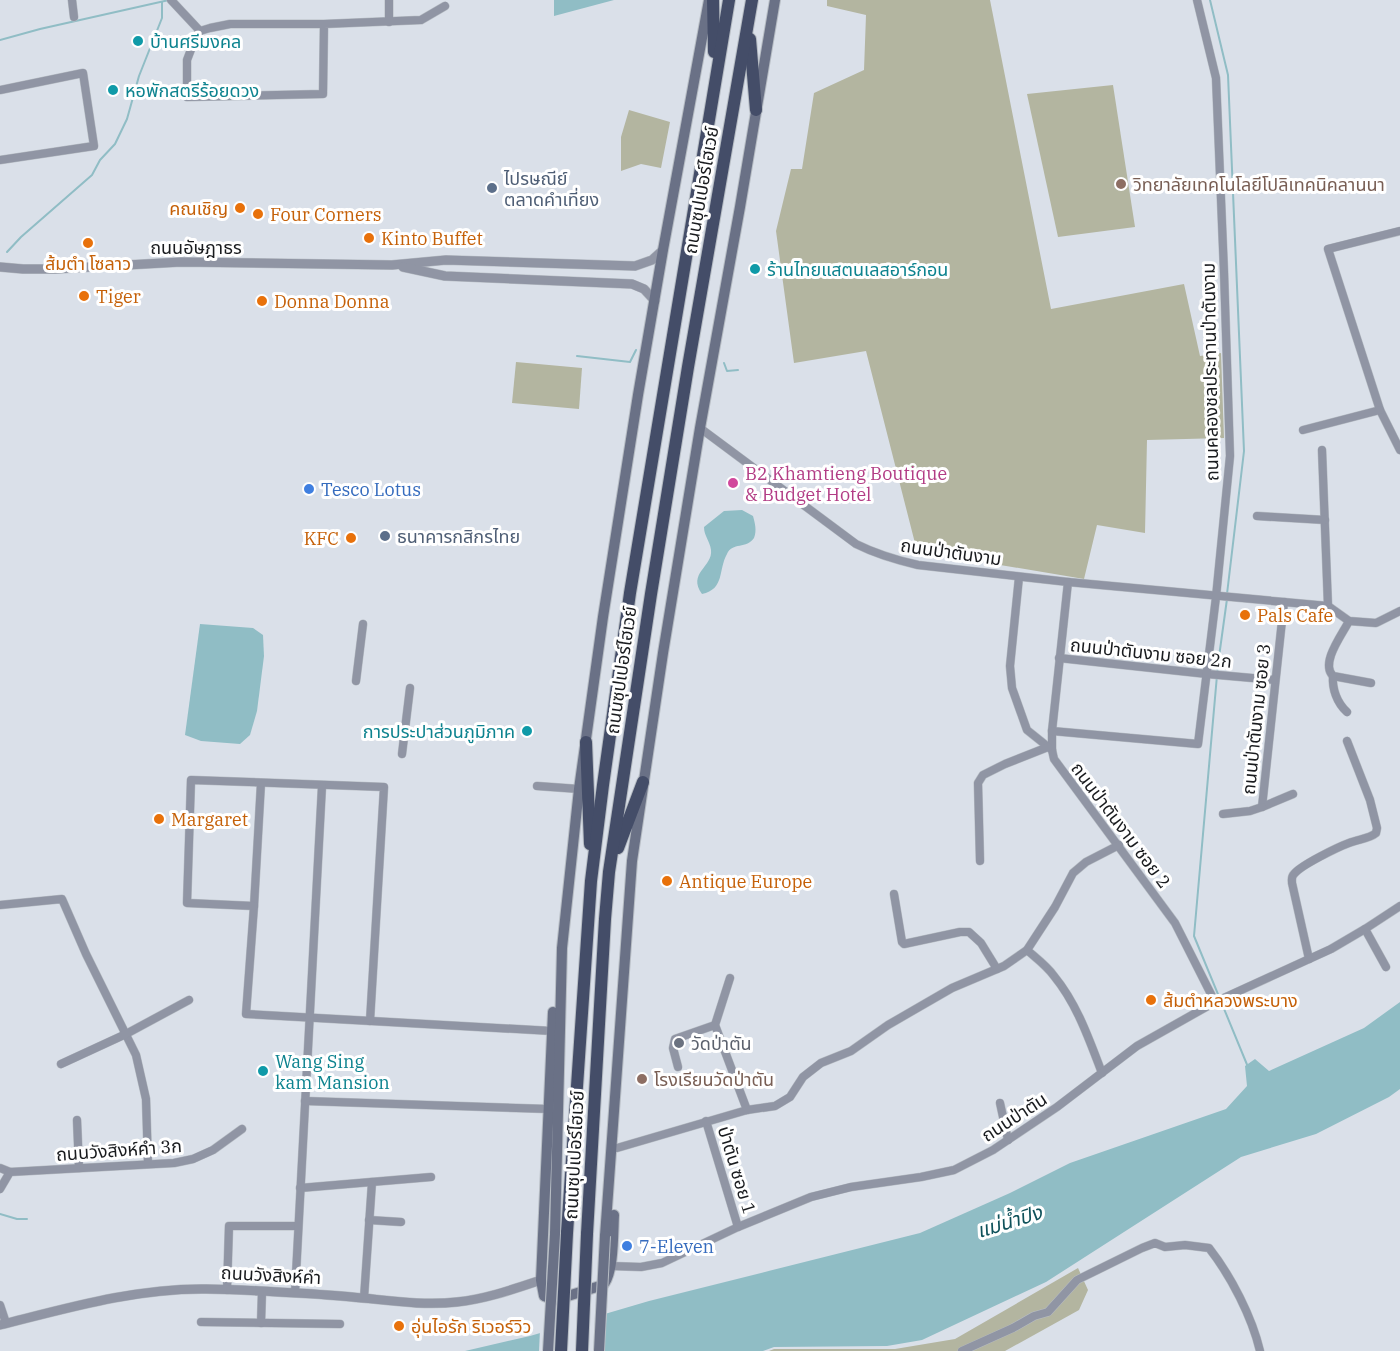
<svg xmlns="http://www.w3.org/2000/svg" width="1400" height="1351" font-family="'IBM Plex Serif','Noto Sans Thai',serif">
  <rect width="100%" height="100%" fill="#dae0e9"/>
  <g fill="#b3b5a0">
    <path d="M 827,0 L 990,0 L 1051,309 L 1184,284 L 1200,356 L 1221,353 L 1224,438 L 1147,440 L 1145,533 L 1097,525 L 1084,579 L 917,551 L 866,351 L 794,363 L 776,231 L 791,169 L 802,169 L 814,93 L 864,70 L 866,15 L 827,6 Z"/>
    <path d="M 1113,85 L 1135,227 L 1058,237 L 1027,94 Z"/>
    <path d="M 629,110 L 670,122 L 661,168 L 641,164 L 621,171 L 621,137 Z"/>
    <path d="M 516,362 L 582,368 L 579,409 L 512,403 Z"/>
    <path d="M 1078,1268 L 1088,1290 L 1079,1310 L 1005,1351 L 769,1351 L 774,1349 L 895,1349 L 955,1339 Z"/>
  </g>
  <g fill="#90bdc5">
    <path d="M 554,0 L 614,0 L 554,16 Z"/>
    <path d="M 742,510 L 753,516 C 755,523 757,531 754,538 C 747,549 732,542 727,554 C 718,570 725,589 702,594 C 687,573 713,567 711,550 C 710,541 704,536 704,527 L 724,511 Z"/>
    <path d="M 200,624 L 253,628 L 263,635 L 264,656 L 257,711 L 250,735 L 240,744 L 201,741 L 185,735 Z"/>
    <path d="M 1400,1002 L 1400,1089 L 1389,1097 L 1316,1134 L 1241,1157 L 1046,1282 L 922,1340 L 887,1346 L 774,1347 L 763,1351 L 465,1351 L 530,1336 L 649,1301 L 920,1233 L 1010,1193 L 1070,1163 L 1226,1109 L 1247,1086 L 1245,1066 L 1255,1059 L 1269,1071 L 1364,1028 Z"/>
  </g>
  <path fill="#dae0e9" d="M 607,1310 L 604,1351 L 539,1351 L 540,1330 Z"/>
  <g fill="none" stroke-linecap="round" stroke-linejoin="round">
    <g stroke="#90bdc5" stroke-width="2">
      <path d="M 1210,0 L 1228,75 L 1244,451 L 1227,594"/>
      <path d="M 0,40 L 40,29 L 169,0"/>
      <path d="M 7,252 L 21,237 L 92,175 L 100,160 L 115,144 L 127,119 L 139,76 L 162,18 L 162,2"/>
      <path d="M 577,356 L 630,362 L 636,350"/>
      <path d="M 724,363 L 727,371 L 738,370"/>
      <path d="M 1227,599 L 1218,664 L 1194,936 L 1248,1067"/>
      <path d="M 0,1214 L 17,1219 L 27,1219"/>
    </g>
    <defs>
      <g id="minor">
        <path d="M 72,0 L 74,17"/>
        <path d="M 171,0 L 200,31"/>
        <path d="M 389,22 L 389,0"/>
        <path d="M 324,24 L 323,94 L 187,97 L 187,60 L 195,39 L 200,31 L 210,28 L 230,24 L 324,24 L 421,20 L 445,6"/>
        <path d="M 0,90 L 83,73 L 94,146 L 0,160"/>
        <path d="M 1400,231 L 1328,249 L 1380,410 L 1400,450"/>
        <path d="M 700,428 L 856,544 C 876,554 896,560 918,565 L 1068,582 L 1328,606 L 1349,621 L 1376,623 L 1400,611"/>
        <path d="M 1303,430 L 1380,410"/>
        <path d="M 1322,450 L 1328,606"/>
        <path d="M 1257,516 L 1325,520"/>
        <path d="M 1019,577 L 1010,666 L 1012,688 L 1027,730 L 1052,750"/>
        <path d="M 1068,582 L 1052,731 L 1052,750 L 1054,759 L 1175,923 L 1215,1002"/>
        <path d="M 1284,602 L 1262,807 L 1293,794"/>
        <path d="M 1349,621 C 1342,635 1320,663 1333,676 L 1371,683"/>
        <path d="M 1059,658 L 1207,674 L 1275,680"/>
        <path d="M 1333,676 C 1332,689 1337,703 1347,712"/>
        <path d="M 356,681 L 363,624"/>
        <path d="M 1052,731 L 1198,744 L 1216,597 L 1230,456 L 1224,272 L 1216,78 L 1197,0"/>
        <path d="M 402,754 L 410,688"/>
        <path d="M 261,783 L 254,906 L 246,1014 L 552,1031"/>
        <path d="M 537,786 L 579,789"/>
        <path d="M 1223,814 L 1250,811 L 1262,807"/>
        <path d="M 980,861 L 978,783 L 983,775 L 1005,764 L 1048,747"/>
        <path d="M 894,894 L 902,942 L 904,944 L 960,932 L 969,932 L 981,943 L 997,969"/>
        <path d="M 0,905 L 62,899 L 86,954 L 136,1055 L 146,1099 L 148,1164"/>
        <path d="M 254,906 L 187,903 L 191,780 L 384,787 L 370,1021"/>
        <path d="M 1365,929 L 1386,967"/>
        <path d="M 1027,950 C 1036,958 1047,966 1054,976 C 1077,1004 1089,1039 1102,1073"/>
        <path d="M 1309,959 L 1292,883 C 1292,879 1291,877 1294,874 C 1301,865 1338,847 1349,843 C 1358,839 1369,839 1376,833 L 1377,828 L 1370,800 L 1347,741"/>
        <path d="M 730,978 L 715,1025 L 747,1110"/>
        <path d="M 61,1064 L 126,1034 L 189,1000"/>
        <path d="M 678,1067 L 673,1048 L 675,1039 L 715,1025"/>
        <path d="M 305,1101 L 549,1109"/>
        <path d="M 1000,1103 L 1008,1140"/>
        <path d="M 77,1120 L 79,1168"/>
        <path d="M 706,1121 L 738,1227"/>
        <path d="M 617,1148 L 747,1110 L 775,1106 L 790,1097 L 803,1077 L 821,1063 L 851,1051 L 888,1025 L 952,988 L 1004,966 L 1027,950 L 1055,907 L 1073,873 L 1086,862 L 1119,845"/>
        <path d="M 0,1168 L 10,1172"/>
        <path d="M 300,1188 L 431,1177"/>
        <path d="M 0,1189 L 10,1172 L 174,1163 L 193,1159 L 213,1150 L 242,1129"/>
        <path d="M 369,1220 L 401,1222"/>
        <path d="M 611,1266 L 641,1267 L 662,1263 L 738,1227 L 811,1197 L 851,1187 L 921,1177 L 954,1170 L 993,1150 L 1057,1107 L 1137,1046 L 1215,1002 L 1331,949 L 1365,929 L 1400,906"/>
        <path d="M 227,1290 L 229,1226 L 298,1226"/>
        <path d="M 295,1293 L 322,786"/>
        <path d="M 364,1298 L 372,1182"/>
        <path d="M 0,1305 L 6,1323"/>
        <path d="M 201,1322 L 340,1324"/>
        <path d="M 261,1323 L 262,1291"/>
        <path d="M 962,1351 L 1013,1328 L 1034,1316 L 1048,1312 L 1077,1280 L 1142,1248 L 1155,1243 L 1165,1247 L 1185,1245 L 1209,1248 C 1231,1276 1252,1317 1260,1351"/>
      </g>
      <g id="tertiary">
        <path d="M 0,267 L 23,269 L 55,269 L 181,262 L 392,265 L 446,260 L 635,266 L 652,260 L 663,250"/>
        <path d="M 403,267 L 445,276 L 632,284 L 644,289 L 655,301"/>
        <path d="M 0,1325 C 68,1308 136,1288 206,1289 C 225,1289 243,1290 261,1291 C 291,1293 322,1294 352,1297 C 387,1300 422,1306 457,1302 C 486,1299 514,1289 541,1280"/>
      </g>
      <g id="secondary">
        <path d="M 553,1012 L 541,1280 L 544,1296 L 555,1300 L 603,1285 C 614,1274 613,1232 614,1215"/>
        <path d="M 555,1234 L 562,948 L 579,789 L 603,617 L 638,395 L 663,250 L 709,0"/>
        <path d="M 605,1236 L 632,861 L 663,653 L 700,428 L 740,207 L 775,0"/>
      </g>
      <g id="trunk">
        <path d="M 713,0 L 714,52"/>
        <path d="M 750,39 L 756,110"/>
        <path d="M 586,742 L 590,844"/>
        <path d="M 618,848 L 643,782"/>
        <path d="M 567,1233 L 591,881 L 603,785 L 630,593 L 729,0"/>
        <path d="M 587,1234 L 605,919 L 609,872 L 651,594 L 688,367 L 752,0"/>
      </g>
    </defs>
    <use href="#minor" stroke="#b7bdc4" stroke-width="9"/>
    <use href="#tertiary" stroke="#b7bdc4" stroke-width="10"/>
    <use href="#secondary" stroke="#b7bdc4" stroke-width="12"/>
    <use href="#trunk" stroke="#b7bdc4" stroke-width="14"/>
    <use href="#minor" stroke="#9095a4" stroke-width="8"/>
    <use href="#tertiary" stroke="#9095a4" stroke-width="9"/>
    <use href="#secondary" stroke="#6a7186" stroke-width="10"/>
    <use href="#trunk" stroke="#444d68" stroke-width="12"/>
    <defs>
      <g id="secondary-bridge">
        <path d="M 548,1351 L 555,1234"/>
        <path d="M 599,1351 L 605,1236"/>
      </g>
      <g id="trunk-bridge">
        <path d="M 561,1351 L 567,1233"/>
        <path d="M 582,1351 L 587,1234"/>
      </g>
    </defs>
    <use href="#secondary-bridge" stroke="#b7bdc4" stroke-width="12" stroke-linecap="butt"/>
    <use href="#trunk-bridge" stroke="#b7bdc4" stroke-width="14" stroke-linecap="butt"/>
    <use href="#secondary-bridge" stroke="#6a7186" stroke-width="10"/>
    <use href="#trunk-bridge" stroke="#444d68" stroke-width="12"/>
  </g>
  <g fill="#0f9aa8" stroke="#fff" stroke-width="2">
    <circle cx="138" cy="41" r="6"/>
    <circle cx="113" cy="90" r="6"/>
    <circle cx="755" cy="269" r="6"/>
    <circle cx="527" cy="731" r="6"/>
    <circle cx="263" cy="1071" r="6"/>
  </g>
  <g fill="#8d6e63" stroke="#fff" stroke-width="2">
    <circle cx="1121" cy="184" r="6"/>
    <circle cx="642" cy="1079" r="6"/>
  </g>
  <g fill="#5c6f8a" stroke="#fff" stroke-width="2">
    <circle cx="492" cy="188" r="6"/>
    <circle cx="385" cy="536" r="6"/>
  </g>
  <g fill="#e8710a" stroke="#fff" stroke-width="2">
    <circle cx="240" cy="208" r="6"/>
    <circle cx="258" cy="214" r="6"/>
    <circle cx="369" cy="238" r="6"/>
    <circle cx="88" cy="243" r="6"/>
    <circle cx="84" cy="296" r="6"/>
    <circle cx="262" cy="301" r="6"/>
    <circle cx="351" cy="538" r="6"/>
    <circle cx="1245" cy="615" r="6"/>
    <circle cx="159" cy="819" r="6"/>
    <circle cx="667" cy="881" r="6"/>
    <circle cx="1151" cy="1000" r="6"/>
    <circle cx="399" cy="1326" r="6"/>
  </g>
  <circle fill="#d1479c" stroke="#fff" stroke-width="2" cx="733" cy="483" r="6"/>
  <g fill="#3f7fe0" stroke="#fff" stroke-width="2">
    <circle cx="309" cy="489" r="6"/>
    <circle cx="627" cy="1246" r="6"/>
  </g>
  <circle fill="#6b7280" stroke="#fff" stroke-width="2" cx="679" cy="1043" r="6"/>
  <g text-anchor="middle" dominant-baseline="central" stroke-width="6" stroke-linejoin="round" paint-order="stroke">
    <g font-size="18" fill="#0d838f" stroke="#fff" text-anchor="start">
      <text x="150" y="41">บ้านศรีมงคล</text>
      <text x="125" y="90">หอพักสตรีร้อยดวง</text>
      <text x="767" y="269">ร้านไทยแสตนเลสอาร์กอน</text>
      <text x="515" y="731" text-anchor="end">การประปาส่วนภูมิภาค</text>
      <text x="275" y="1061">Wang Sing<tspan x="275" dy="21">kam Mansion</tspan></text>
    </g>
    <g font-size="18" fill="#4e5e75" stroke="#fff" text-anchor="start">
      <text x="504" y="178">ไปรษณีย์<tspan x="504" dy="21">ตลาดคำเที่ยง</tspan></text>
      <text x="397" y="536">ธนาคารกสิกรไทย</text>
    </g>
    <g font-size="18" fill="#785e54" stroke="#fff" text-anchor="start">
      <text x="1133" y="184">วิทยาลัยเทคโนโลยีโปลิเทคนิคลานนา</text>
      <text x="654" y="1079">โรงเรียนวัดป่าตัน</text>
    </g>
    <g font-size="18" fill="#191b1e" stroke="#fff">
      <text transform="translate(701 190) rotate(-80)">ถนนซุปเปอร์ไฮเวย์</text>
      <text x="196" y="247">ถนนอัษฎาธร</text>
      <text transform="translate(1210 372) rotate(-91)">ถนนคลองชลประทานป่าตันงาม</text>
      <text transform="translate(951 552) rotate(8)">ถนนป่าตันงาม</text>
      <text transform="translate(1151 653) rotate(6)">ถนนป่าตันงาม ซอย 2ก</text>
      <text transform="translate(621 670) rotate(-82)">ถนนซุปเปอร์ไฮเวย์</text>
      <text transform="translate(1256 719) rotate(-84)">ถนนป่าตันงาม ซอย 3</text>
      <text transform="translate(1121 825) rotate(53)">ถนนป่าตันงาม ซอย 2</text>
      <text transform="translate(1014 1117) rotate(-33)">ถนนป่าตัน</text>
      <text transform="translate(119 1150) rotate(-4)">ถนนวังสิงห์คำ 3ก</text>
      <text transform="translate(574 1155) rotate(-87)">ถนนซุปเปอร์ไฮเวย์</text>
      <text transform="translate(737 1170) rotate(73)">ป่าตัน ซอย 1</text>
      <text transform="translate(271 1275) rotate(3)">ถนนวังสิงห์คำ</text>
    </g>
    <g font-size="18" fill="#c56008" stroke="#fff" text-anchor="start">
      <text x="228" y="208" text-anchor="end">คณเชิญ</text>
      <text x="270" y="214">Four Corners</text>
      <text x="381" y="238">Kinto Buffet</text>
      <text x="88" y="263" text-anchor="middle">ส้มตำ โซลาว</text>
      <text x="96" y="296">Tiger</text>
      <text x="274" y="301">Donna Donna</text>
      <text x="339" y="538" text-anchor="end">KFC</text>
      <text x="1257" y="615">Pals Cafe</text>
      <text x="171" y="819">Margaret</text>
      <text x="679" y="881">Antique Europe</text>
      <text x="1163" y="1000">ส้มตำหลวงพระบาง</text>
      <text x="411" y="1326">อุ่นไอรัก ริเวอร์วิว</text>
    </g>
    <g font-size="18" fill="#b23c85" stroke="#fff" text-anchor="start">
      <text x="745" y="473">B2 Khamtieng Boutique<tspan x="745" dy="21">&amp; Budget Hotel</tspan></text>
    </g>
    <g font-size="18" fill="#366cbe" stroke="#fff" text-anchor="start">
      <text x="321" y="489">Tesco Lotus</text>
      <text x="639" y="1246">7-Eleven</text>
    </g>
    <g font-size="18" fill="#5b616d" stroke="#fff" text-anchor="start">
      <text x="691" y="1043">วัดป่าตัน</text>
    </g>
    <g font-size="20" font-style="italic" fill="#0e515a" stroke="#fff">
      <text transform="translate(1009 1221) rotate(-17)">แม่น้ำปิง</text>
    </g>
  </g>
</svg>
